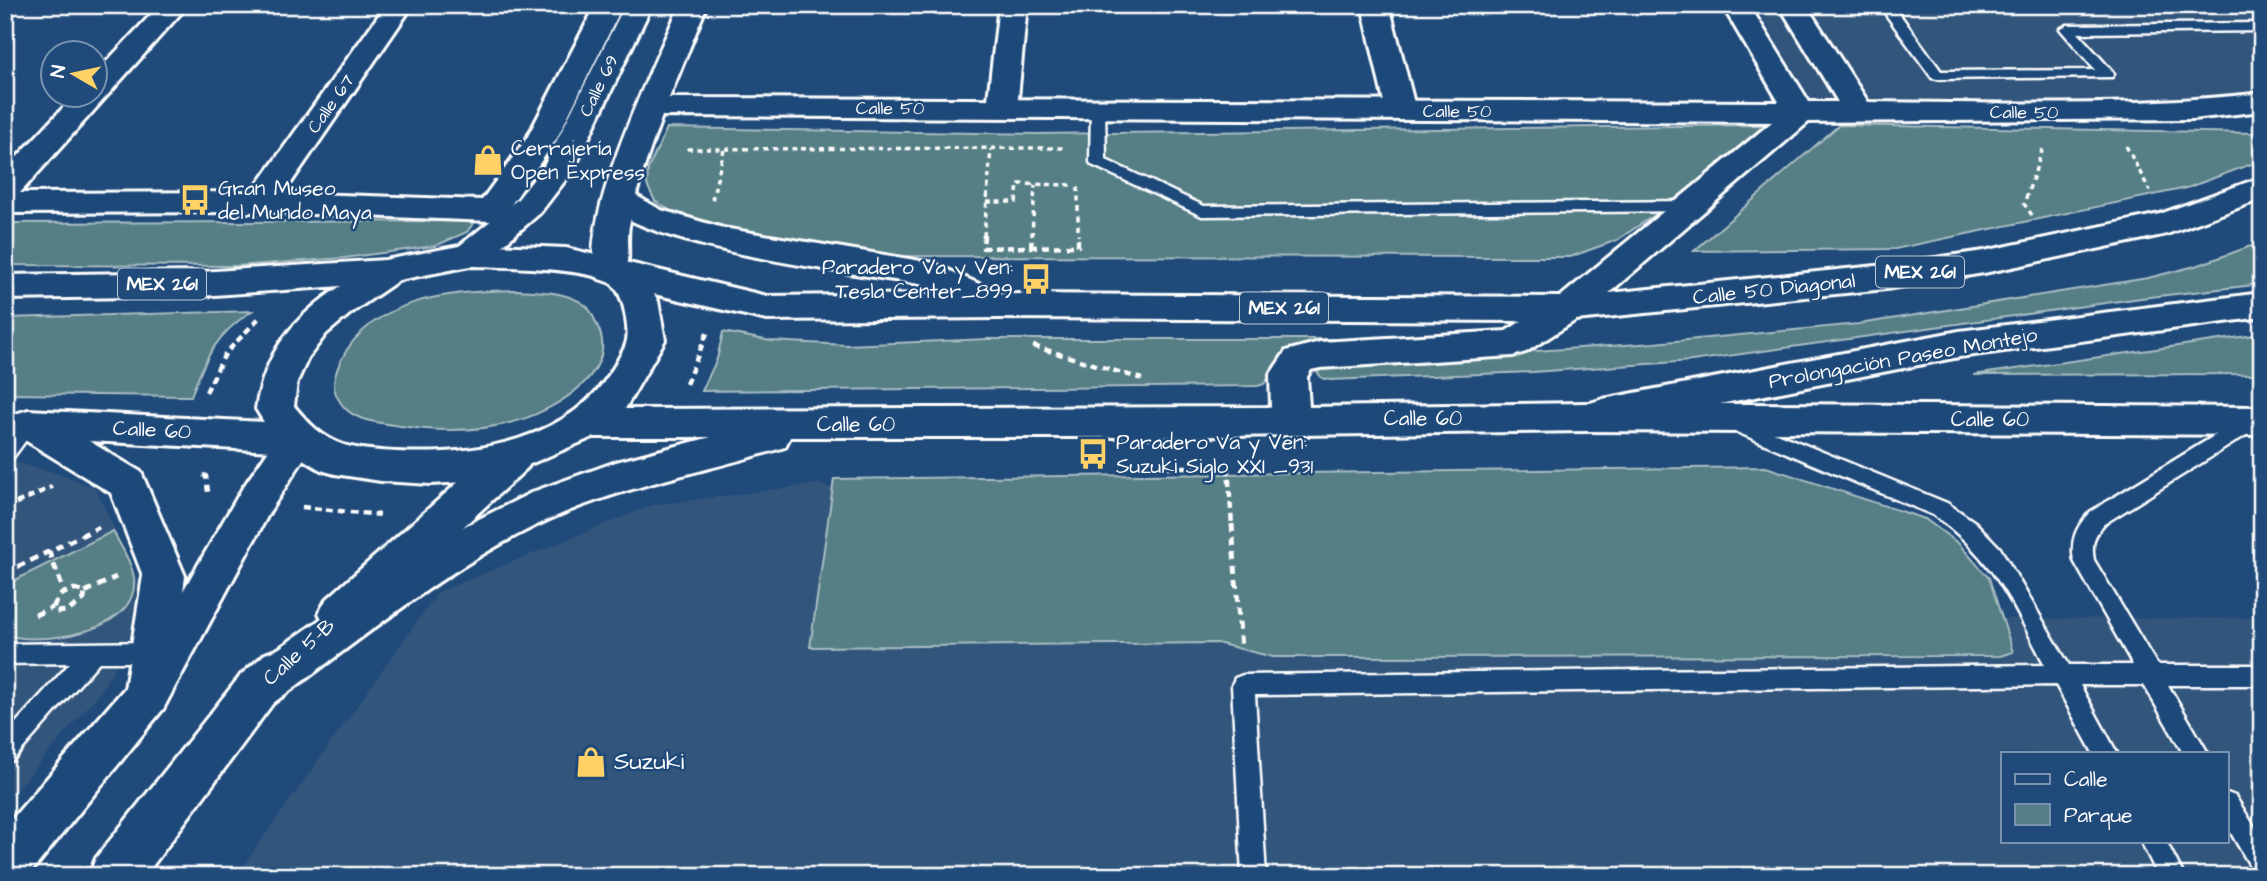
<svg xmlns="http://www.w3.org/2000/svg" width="2267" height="881" font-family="'Architects Daughter',sans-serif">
  <rect width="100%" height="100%" fill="#1f4a7a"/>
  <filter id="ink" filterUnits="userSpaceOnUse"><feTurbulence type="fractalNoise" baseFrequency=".0143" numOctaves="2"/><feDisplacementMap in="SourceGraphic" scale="14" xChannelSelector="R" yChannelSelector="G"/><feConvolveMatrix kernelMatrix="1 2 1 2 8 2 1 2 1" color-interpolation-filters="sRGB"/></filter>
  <g filter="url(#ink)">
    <g fill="#32557c" fill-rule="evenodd">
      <path d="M 1754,5 L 2262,5 L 2262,86 L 2243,93 L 2191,103 L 1813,102 Z"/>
      <path d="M 5,460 L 57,473 L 96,489 L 142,589 L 136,622 L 122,656 L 98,695 L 5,803 Z"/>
      <path d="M 818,484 L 1229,620 L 2262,618 L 2262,876 L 236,876 L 438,592 L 652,505 ZM 2003,753 L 2227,753 L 2227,841 L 2003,841 Z"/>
    </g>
    <g fill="#547e85" stroke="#aabec2" stroke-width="2">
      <path d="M 1765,125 L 1671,204 L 1617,240 L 1570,257 L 882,256 L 689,222 L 655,201 L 647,185 L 648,169 L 667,128 L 1035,134 Z"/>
      <path d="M 1839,125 L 2255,133 L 2262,130 L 2262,160 L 2187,188 L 1895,249 L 1694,251 Z"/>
      <path d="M 475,221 L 467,232 L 435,246 L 344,258 L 236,266 L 5,265 L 5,223 Z"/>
      <path d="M 2262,242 L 2262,284 L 2141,298 L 1692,361 L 1532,372 L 1330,380 L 1322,378 L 1318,373 L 1321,367 L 1328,365 L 1654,343 L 1859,324 L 2148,278 L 2199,265 Z"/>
      <path d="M 518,290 C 540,292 566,291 585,305 C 592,310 594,319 598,327 C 619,372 556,409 520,420 C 479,433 436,432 394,425 C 373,422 350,420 339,400 C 330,386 335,374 341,360 C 373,296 455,291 518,290 Z"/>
      <path d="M 252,311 C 215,335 206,357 191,396 L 5,394 L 5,318 Z"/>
      <path d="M 723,332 L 771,341 L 847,345 L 989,339 L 1413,339 L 1276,368 L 1264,384 L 1258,386 L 702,391 L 717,359 Z"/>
      <path d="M 2262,334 L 2262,374 L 1973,375 Z"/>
      <path d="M 1766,467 L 1925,519 L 1959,544 L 1989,578 L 2013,652 L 2000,656 L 1273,657 L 1217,643 L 810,647 L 834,479 Z"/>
      <path d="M 113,531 C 121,547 136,568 134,586 C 130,634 41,645 5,635 L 5,585 Z"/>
    </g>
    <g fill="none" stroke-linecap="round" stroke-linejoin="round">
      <defs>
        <g id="service">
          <path d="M 1879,5 L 1893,5 L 1941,71 L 2095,70 L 2060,29 L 2067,25 L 2262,23 L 2262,31 L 2078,33 L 2112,71 L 2114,74 L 2112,77 L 1937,79 L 1932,78 Z"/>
          <path d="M 1098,105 L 1105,109 L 1106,160 L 1204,206 L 1690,201 L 1698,206 L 1690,211 L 1202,216 L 1092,165 L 1090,162 L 1091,109 Z"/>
          <path d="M 1732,415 L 1947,503 L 1975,522 L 2000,548 L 2069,665 L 2133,665 L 2074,561 C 2070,541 2076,527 2090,512 L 2245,417 L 2252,415 L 2259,417 L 2262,422 L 2259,427 L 2104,524 C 2094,535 2091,544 2094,560 L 2157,665 L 2262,665 L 2262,685 L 2168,685 L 2208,753 L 2183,753 L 2144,685 L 2080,685 L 2117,753 L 2093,753 L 2056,685 L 1255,695 L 1266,876 L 1242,876 L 1232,685 L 1235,678 L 1243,675 L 2045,665 C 2012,603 1993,556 1933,515 L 1725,427 L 1722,422 L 1725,417 Z"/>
          <path d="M 28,417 L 35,419 L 38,424 L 12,459 L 5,461 C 5,444 8,423 28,417 Z"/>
          <path d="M 155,642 L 163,645 L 166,652 L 163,659 L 155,662 L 99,662 L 13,760 L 5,763 L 5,735 L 70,663 L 5,664 L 5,644 Z"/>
          <path d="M 2227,793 L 2235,796 L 2262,839 L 2262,874 L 2253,871 L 2227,826 Z"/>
          <path d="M 2141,841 L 2166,841 L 2184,876 L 2158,876 Z"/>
        </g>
        <g id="minor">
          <path d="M 160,5 L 188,5 L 20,193 L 252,192 L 386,5 L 413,5 L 284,193 L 482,200 L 527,138 L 596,5 L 623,5 L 557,138 L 502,218 L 491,221 L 261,212 L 5,213 L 5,170 L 76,94 L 94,94 L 94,75 Z"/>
          <path d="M 999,5 L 1027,5 L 1017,108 L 1013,114 L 1002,117 L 991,114 L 987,108 Z"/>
          <path d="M 1362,5 L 1389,5 L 1416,111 L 1412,117 L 1401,120 L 1390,117 L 1386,111 Z"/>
        </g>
        <g id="tertiary">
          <path d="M 625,5 L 652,5 L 574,169 L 540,213 L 482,263 L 470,266 L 458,263 L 453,255 L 458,247 L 518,199 L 544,166 Z"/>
          <path d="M 680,5 L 707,5 L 669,98 L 1779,102 L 1722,5 L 1749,5 L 1809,102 L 1838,102 L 1779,5 L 1806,5 L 1868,102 C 1999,103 2131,108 2262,93 L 2262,111 L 2193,119 L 1801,122 L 662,116 C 649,152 636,188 629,226 C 626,243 632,264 623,279 L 611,283 L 599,279 C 571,233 658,56 680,5 Z"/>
          <path d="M 298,423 L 312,428 L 317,438 L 270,511 L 163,709 L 28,876 L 5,876 L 5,827 L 131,681 L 242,489 L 284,428 Z"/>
          <path d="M 514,441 L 528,445 L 533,456 L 528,467 L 356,626 L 341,631 L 326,626 L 319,613 L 326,600 L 500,445 Z"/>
          <path d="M 281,648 L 297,654 L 303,668 L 297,682 L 273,703 L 145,876 L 89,876 L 96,858 L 241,675 L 265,654 Z"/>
        </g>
        <path id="secondary" d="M 2262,293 L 2262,317 L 1959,357 L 1603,427 L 1590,423 L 1584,413 L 1590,403 L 1603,399 L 1959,331 Z"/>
        <path id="primary" d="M 1801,104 L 1812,107 L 1816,113 L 1812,119 L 1609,293 L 1886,265 L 1984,251 L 2160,214 L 2262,177 L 2262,199 L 2167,234 L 1984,273 L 1886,289 L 1576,320 L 1526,352 L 1513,356 L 1320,368 L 1311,370 L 1307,377 L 1309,407 L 1587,403 L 2262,407 L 2262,435 L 1587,431 L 1155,437 L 790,437 L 785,447 C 712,470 637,483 566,512 C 459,556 366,636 273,703 L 257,709 L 241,703 L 234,689 L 241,675 L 427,545 L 535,491 L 616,462 L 711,437 L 593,437 L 514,471 L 466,482 L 431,484 L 381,481 L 335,474 L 321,470 L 291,452 L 89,441 L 141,472 L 185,576 L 170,695 L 163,709 L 147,715 L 131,709 L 124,695 L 143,576 L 111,493 L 15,434 L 9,424 L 15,414 L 28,410 L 264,422 L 256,409 C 265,351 294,317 341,286 L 200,296 L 5,299 L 5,275 L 200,272 L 385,260 L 470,244 L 566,248 L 767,296 L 944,294 L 925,285 C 862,274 635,248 603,199 L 608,192 L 619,189 L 630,192 L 661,210 L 723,228 L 933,263 L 1001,294 L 1560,297 L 1790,107 ZM 470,266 C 498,267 593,267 612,284 C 621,293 624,306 626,318 C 630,344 626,345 614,367 C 572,441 474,456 397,452 C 380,451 360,450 344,445 C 322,438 308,423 294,406 L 297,382 L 308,358 L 326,334 L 351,313 L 399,280 ZM 654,294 L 767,320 L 1000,318 L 1522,321 L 1506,331 L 1320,342 L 1286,351 L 1270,375 L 1271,407 L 625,409 L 665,340 L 658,301 Z"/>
      </defs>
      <use href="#service" stroke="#fff" stroke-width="5"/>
      <use href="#minor" stroke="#fff" stroke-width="6"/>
      <use href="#tertiary" stroke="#fff" stroke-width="6"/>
      <use href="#secondary" stroke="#fff" stroke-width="6"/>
      <use href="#primary" stroke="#fff" stroke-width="6"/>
      <g stroke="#fff" stroke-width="3.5" stroke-dasharray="5 4.5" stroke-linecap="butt">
        <path d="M 2126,146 L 2150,191"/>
        <path d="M 687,149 L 1064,148"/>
        <path d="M 1078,187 L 1078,236"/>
        <path d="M 712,200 L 724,150"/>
        <path d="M 987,202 L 1016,202 L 1018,184 L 1075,185"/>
        <path d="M 2032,215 L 2024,204 L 2042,151 L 2040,146"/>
        <path d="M 984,236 L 991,149"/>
        <path d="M 1032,236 L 1035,185"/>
      </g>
      <g stroke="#fff" stroke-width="4.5" stroke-dasharray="7 5" stroke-linecap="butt">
        <path d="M 984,235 L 983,248 L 1078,246 L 1078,235"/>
        <path d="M 1031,247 L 1032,235"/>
        <path d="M 1033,346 L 1142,379"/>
        <path d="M 686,384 L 708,331"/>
        <path d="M 206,392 L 225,354 L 259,318"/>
        <path d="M 1156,467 L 1228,467 L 1232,526"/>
        <path d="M 203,475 L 206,476 L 208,492"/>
        <path d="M 302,507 L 380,515"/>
        <path d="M 5,508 L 52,487"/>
      </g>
      <g stroke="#fff" stroke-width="5" stroke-dasharray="8 6" stroke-linecap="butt">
        <path d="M 1232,524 L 1241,649"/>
        <path d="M 49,551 L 64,592"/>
        <path d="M 5,573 L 99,527"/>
        <path d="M 74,589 L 85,592 L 84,599 L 68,611 L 56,612 L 53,607 L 60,595 Z"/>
        <path d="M 85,592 L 116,577"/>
        <path d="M 35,615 L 53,607"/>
      </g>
      <use href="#service" fill="#1f4a7a" fill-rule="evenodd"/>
      <use href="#minor" fill="#1f4a7a" fill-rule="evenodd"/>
      <use href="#tertiary" fill="#1f4a7a" fill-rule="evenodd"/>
      <use href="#secondary" fill="#1f4a7a" fill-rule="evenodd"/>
      <use href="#primary" fill="#1f4a7a" fill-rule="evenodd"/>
    </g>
  </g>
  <defs>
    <symbol id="shop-bare" viewBox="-9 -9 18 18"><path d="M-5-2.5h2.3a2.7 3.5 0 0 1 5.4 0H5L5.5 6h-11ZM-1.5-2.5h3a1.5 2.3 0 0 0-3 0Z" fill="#ffd166" stroke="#1f4a7a" stroke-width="2.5" paint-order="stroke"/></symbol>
    <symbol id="bus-bare" viewBox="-9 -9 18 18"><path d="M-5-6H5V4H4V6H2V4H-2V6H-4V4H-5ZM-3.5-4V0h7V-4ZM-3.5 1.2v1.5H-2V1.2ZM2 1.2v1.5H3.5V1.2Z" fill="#ffd166" stroke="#1f4a7a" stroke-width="2.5" paint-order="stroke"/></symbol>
  </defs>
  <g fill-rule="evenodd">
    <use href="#shop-bare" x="466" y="138" width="44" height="44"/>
    <use href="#bus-bare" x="173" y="178" width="44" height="44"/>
    <use href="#bus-bare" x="1014" y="257" width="44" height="44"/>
    <use href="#bus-bare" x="1071" y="432" width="44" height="44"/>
    <use href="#shop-bare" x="569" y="740" width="44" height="44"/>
  </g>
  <g text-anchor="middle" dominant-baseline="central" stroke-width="5" stroke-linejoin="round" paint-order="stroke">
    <g font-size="18" fill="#fff" stroke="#1f4a7a">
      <text transform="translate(599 86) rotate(-64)">Calle 69</text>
      <text transform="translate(331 104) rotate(-55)">Calle 67</text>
      <text x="890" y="108">Calle 50</text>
      <text x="1457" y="111">Calle 50</text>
      <text x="2024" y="112">Calle 50</text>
    </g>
    <g fill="#1f4a7a" stroke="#bcc9d7" stroke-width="2">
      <rect x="1876" y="256.5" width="88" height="31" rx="5"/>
      <rect x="118" y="268.5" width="88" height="31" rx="5"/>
      <rect x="1240" y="292.5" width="88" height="31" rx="5"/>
    </g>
    <g font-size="19" font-weight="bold" fill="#fff">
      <text x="1920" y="272">MEX 261</text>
      <text x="162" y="284">MEX 261</text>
      <text x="1284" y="308">MEX 261</text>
    </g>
    <g font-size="21" fill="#fff" stroke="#1f4a7a" text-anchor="start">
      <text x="511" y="148">Cerrajería<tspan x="511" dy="24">Open Express</tspan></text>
      <text x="218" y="188">Gran Museo<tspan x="218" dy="24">del Mundo Maya</tspan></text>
      <text x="1013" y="267" text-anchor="end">Paradero Va y Ven:<tspan x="1013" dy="24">Tesla Center_899</tspan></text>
      <text x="1116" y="442">Paradero Va y Ven:<tspan x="1116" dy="24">Suzuki Siglo XXI _931</tspan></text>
    </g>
    <g font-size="21" fill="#fff" stroke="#1f4a7a">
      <text transform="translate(1774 289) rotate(-6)">Calle 50 Diagonal</text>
      <text transform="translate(1903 358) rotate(-10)">Prolongación Paseo Montejo</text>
      <text x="1423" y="418">Calle 60</text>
      <text x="1990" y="419">Calle 60</text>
      <text x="856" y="424">Calle 60</text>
      <text transform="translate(152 430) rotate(3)">Calle 60</text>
      <text transform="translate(299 652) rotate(-42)">Calle 5-B</text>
    </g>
    <g font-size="24" fill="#fff" stroke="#1f4a7a" text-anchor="start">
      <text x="614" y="762">Suzuki</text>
    </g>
  </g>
  <rect width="2267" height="881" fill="none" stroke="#1f4a7a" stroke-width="28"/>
  <rect x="14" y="14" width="2239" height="853" fill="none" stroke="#fff" stroke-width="2.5" filter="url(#ink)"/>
  <rect x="2001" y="752" width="228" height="91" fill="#1f4a7a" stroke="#7992af" stroke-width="2"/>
  <rect x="2015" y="774" width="35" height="10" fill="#1f4a7a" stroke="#7992af" stroke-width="2"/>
  <text x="2064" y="786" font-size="21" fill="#ffffff">Calle</text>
  <rect x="2015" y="804" width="35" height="21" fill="#547e85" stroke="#7992af" stroke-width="2"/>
  <text x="2064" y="822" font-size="21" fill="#ffffff">Parque</text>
  <g transform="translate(74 74) rotate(279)"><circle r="33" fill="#1f4a7a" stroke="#7992af" stroke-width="2"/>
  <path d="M0-5L12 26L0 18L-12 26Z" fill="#ffd166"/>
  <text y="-10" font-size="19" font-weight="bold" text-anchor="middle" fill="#ffffff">N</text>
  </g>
</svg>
